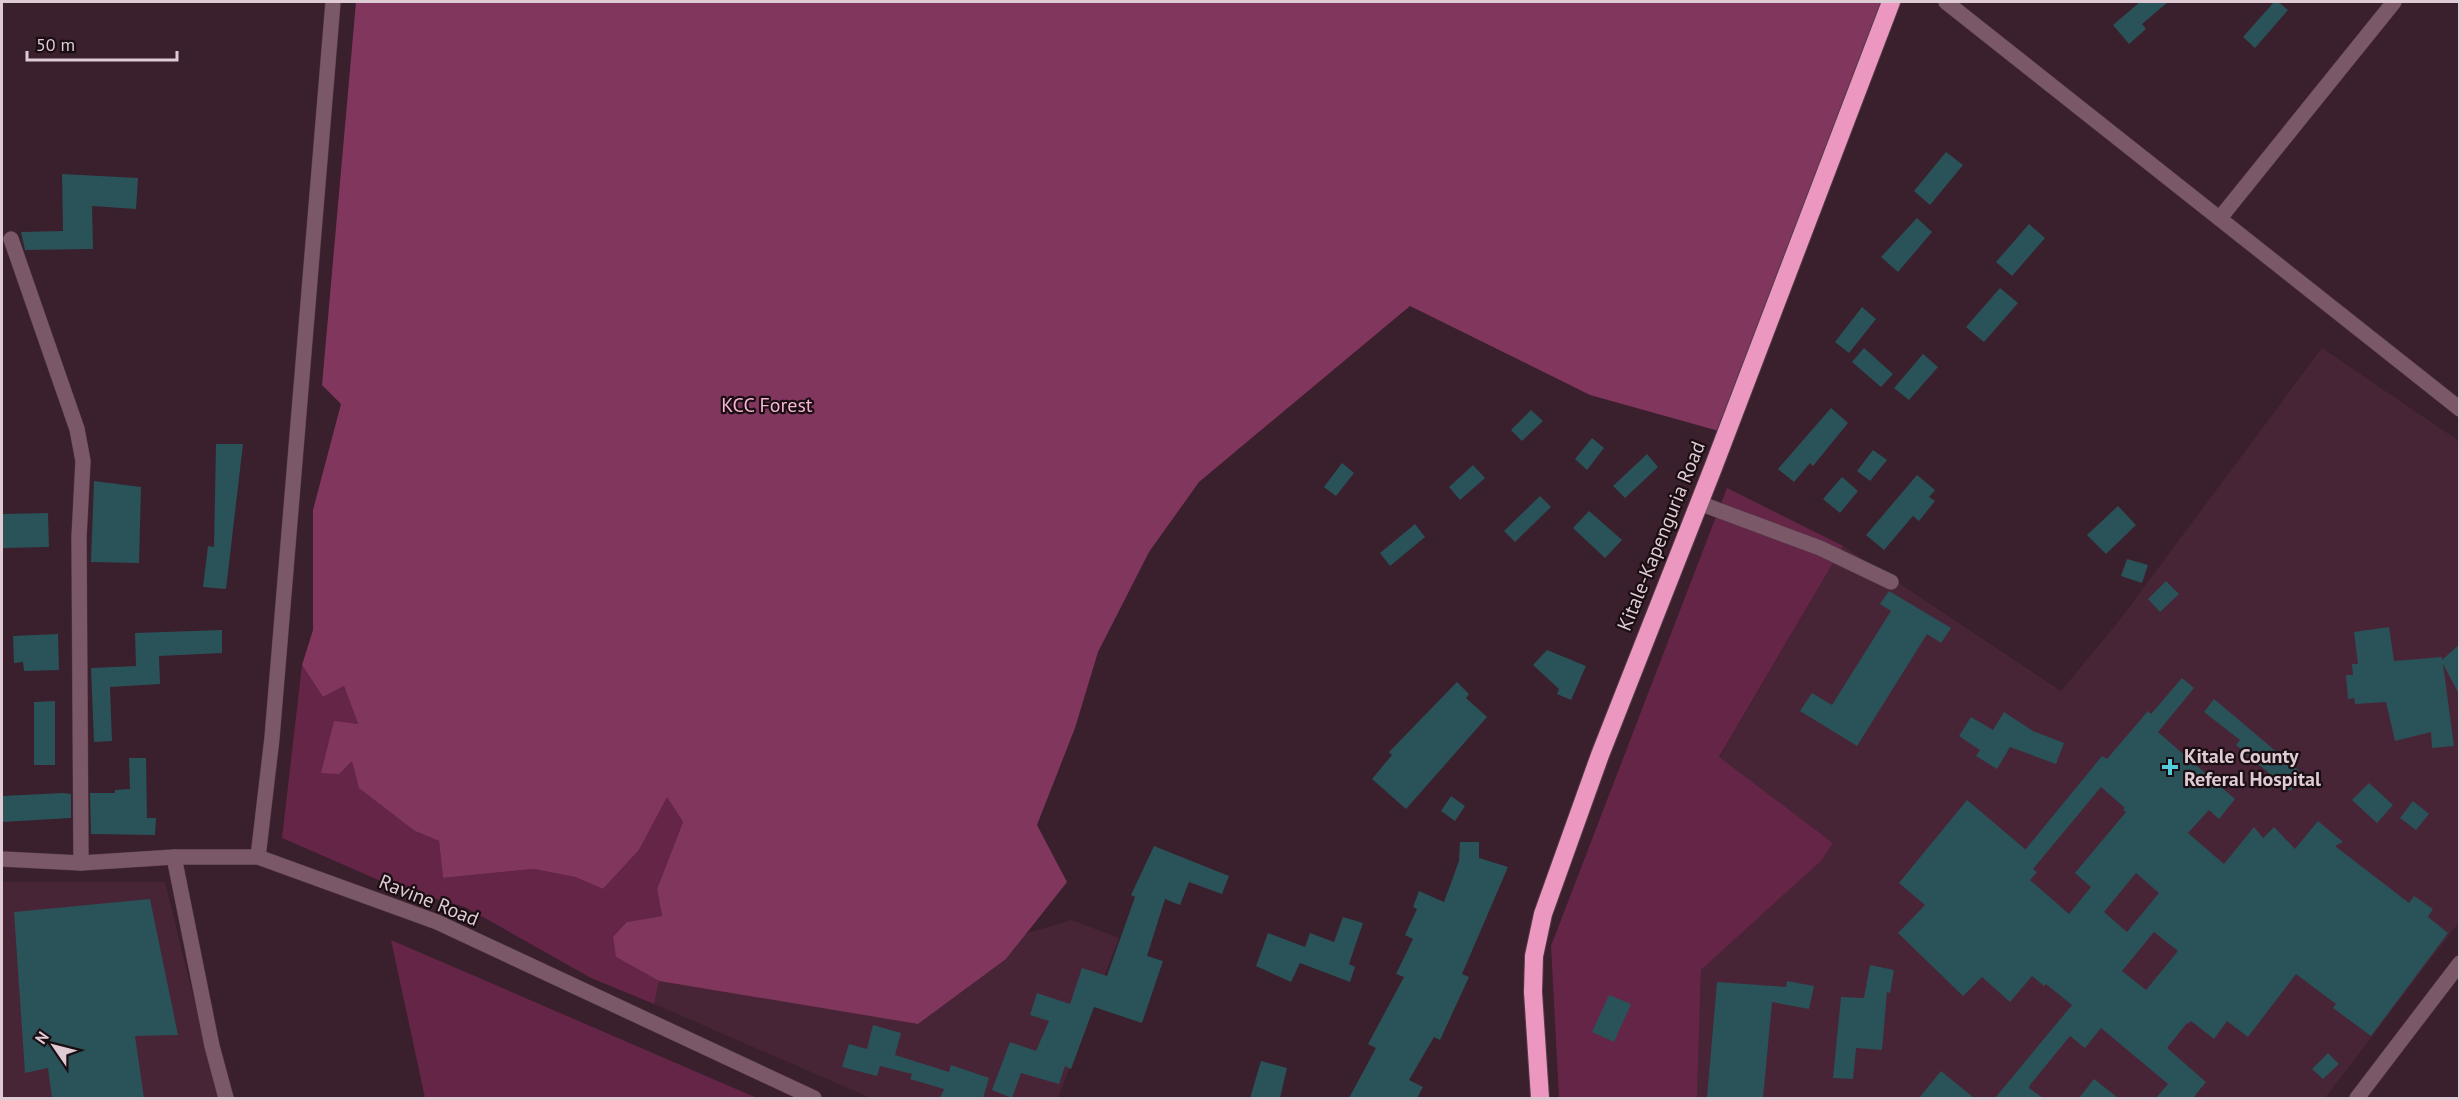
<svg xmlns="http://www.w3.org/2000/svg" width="2461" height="1100" font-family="'PT Sans',sans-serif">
  <rect width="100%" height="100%" fill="#3a1f2c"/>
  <g fill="#472536">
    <path d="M 2322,348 L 2459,441 L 2459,922 L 2325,1098 L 1697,1098 L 1701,970 L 1821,861 L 1833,843 L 1719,758 L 1843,546 L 2061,691 L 2118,622 Z"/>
    <path d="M 2,882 L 165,882 L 218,1098 L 2,1098 Z"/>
    <path d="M 1072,920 L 1119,938 L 1058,1098 L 871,1098 L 654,1004 L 659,981 L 918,1024 L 1006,959 L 1027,933 Z"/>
  </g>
  <g fill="#652547">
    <path d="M 1727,488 L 1843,546 L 1719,757 L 1833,843 L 1821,861 L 1701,970 L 1697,1098 L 1559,1098 L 1551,946 Z"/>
    <path d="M 302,665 L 323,697 L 344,686 L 358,724 L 352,761 L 415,831 L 439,841 L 443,878 L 534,869 L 575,877 L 603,889 L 639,850 L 667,796 L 683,822 L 657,889 L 662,916 L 628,922 L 616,957 L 659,981 L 654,1004 L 591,978 L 465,907 L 397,888 L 282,838 Z"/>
    <path d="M 391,940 L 757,1098 L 425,1098 Z"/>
  </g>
  <path fill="#81365e" d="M 356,2 L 1888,2 L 1726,433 L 1590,395 L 1410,306 L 1199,482 L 1149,552 L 1098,652 L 1075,728 L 1037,825 L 1067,882 L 1006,959 L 918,1024 L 659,981 L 616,957 L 613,937 L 627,922 L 662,916 L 657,889 L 683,822 L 667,797 L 639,850 L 603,889 L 575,877 L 534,869 L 443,878 L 439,841 L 415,831 L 359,788 L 352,761 L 339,774 L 321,773 L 334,721 L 358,724 L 344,686 L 323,697 L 302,665 L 313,630 L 313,510 L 341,404 L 322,385 Z"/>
  <g fill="#2a5259" fill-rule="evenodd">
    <path d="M 2140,2 L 2168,2 L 2142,24 L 2146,29 L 2129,44 L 2113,25 Z"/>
    <path d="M 2274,2 L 2278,2 L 2288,10 L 2255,48 L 2243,37 Z"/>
    <path d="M 1946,152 L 1963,165 L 1930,205 L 1914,191 Z"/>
    <path d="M 62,174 L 138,178 L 136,209 L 92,206 L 93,249 L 25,250 L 21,232 L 63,231 Z"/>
    <path d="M 1917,218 L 1932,232 L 1898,272 L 1881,257 Z"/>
    <path d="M 2029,224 L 2045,238 L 2012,276 L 1996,262 Z"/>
    <path d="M 2000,288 L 2018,303 L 1984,342 L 1966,327 Z"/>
    <path d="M 1862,307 L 1876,319 L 1849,353 L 1835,342 Z"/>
    <path d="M 1864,348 L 1893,374 L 1881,387 L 1852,362 Z"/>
    <path d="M 1923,354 L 1938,367 L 1909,400 L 1894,388 Z"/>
    <path d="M 1831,408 L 1848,423 L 1813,466 L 1810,463 L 1794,482 L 1778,469 Z"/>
    <path d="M 1531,410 L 1543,421 L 1522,441 L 1511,430 Z"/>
    <path d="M 1592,438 L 1604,448 L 1587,470 L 1575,459 Z"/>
    <path d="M 216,444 L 243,444 L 226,589 L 203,587 L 208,546 L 214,547 Z"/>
    <path d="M 1873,450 L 1887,460 L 1870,481 L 1857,471 Z"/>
    <path d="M 1647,454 L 1658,467 L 1625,498 L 1613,486 Z"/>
    <path d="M 1342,463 L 1354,473 L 1336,496 L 1324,487 Z"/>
    <path d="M 1473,465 L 1485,478 L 1460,500 L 1449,487 Z"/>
    <path d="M 1917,475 L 1935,490 L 1929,497 L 1935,501 L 1919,521 L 1913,516 L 1884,550 L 1866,535 Z"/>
    <path d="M 1842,477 L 1858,491 L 1840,513 L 1823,499 Z"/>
    <path d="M 94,481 L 141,487 L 139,563 L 91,562 Z"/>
    <path d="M 1540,496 L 1551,507 L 1515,542 L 1504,531 Z"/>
    <path d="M 2118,506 L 2136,525 L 2106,554 L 2087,535 Z"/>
    <path d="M 1589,511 L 1622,540 L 1605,558 L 1573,528 Z"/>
    <path d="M 48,513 L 49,547 L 3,548 L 2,514 Z"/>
    <path d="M 1415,524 L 1425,537 L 1390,566 L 1380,553 Z"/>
    <path d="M 2127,559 L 2148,565 L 2142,583 L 2121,576 Z"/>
    <path d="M 2166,581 L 2179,594 L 2160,612 L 2148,599 Z"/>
    <path d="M 1889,591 L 1951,628 L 1941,643 L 1927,634 L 1857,746 L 1800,711 L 1812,693 L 1832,705 L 1891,611 L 1880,604 Z"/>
    <path d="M 2389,627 L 2394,661 L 2442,657 L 2442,660 L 2460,644 L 2460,696 L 2443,664 L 2454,746 L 2432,748 L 2431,732 L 2395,741 L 2386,702 L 2355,704 L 2354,698 L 2348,699 L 2346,675 L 2353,675 L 2352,664 L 2358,664 L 2354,632 Z"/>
    <path d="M 222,630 L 222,653 L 159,656 L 160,684 L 110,687 L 112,741 L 94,742 L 91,668 L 136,666 L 135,633 Z"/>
    <path d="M 58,634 L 59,670 L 24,671 L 23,662 L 14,663 L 13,636 Z"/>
    <path d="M 1547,650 L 1586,666 L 1571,700 L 1557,694 L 1559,689 L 1533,665 Z"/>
    <path d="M 2182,678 L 2194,688 L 2158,732 L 2235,799 L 2219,819 L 2209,810 L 2188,833 L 2224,864 L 2254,827 L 2263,838 L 2274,827 L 2295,849 L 2318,821 L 2343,842 L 2335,846 L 2409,903 L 2414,896 L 2433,909 L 2428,917 L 2448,933 L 2371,1036 L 2333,1008 L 2336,1004 L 2296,974 L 2248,1037 L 2227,1021 L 2214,1039 L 2191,1021 L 2188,1024 L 2187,1023 L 2167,1048 L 2206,1082 L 2193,1098 L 2156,1098 L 2168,1084 L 2101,1028 L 2085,1048 L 2070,1036 L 2030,1085 L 2029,1088 L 2043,1098 L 1995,1098 L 2072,1005 L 2046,984 L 2044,986 L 2032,976 L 2010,1002 L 1982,977 L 1963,996 L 1898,933 L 1925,905 L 1899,883 L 1967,800 L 2025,849 L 2025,850 L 2102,756 L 2107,759 L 2148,711 L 2151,714 ZM 2101,787 L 2125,808 L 2123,810 L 2126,812 L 2075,873 L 2091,887 L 2069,914 L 2030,880 L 2037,872 L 2033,869 ZM 2136,873 L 2159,893 L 2127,932 L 2104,912 ZM 2154,932 L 2178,951 L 2146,990 L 2122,971 Z"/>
    <path d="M 1457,682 L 1469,694 L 1466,698 L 1487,717 L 1406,809 L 1372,779 L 1392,755 L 1389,752 Z"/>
    <path d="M 2214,699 L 2304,775 L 2290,791 L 2236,745 L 2240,740 L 2204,712 Z"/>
    <path d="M 55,701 L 55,765 L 34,765 L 34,702 Z"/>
    <path d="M 2004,712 L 2033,731 L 2064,743 L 2056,764 L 2010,747 L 1997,769 L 1976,756 L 1980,750 L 1959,736 L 1971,717 L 1993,730 Z"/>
    <path d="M 129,758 L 146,758 L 147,818 L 156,818 L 155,835 L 91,834 L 90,793 L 115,793 L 115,790 L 130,789 Z"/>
    <path d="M 2369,783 L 2393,805 L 2377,823 L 2352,800 Z"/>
    <path d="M 63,793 L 71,794 L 71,818 L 2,822 L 2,796 Z"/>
    <path d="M 1451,796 L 1465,806 L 1455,821 L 1441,811 Z"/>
    <path d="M 2413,801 L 2429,814 L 2416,830 L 2400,818 Z"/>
    <path d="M 1460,842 L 1479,842 L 1479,858 L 1508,867 L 1462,974 L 1469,977 L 1440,1040 L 1434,1037 L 1409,1080 L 1423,1087 L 1417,1098 L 1349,1098 L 1376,1048 L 1368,1044 L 1404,977 L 1396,974 L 1413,939 L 1405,935 L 1417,909 L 1413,907 L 1419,891 L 1444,902 L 1459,861 Z"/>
    <path d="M 1154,846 L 1229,876 L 1222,894 L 1189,882 L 1180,905 L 1165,899 L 1147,956 L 1163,961 L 1142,1023 L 1094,1007 L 1071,1069 L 1065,1066 L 1059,1084 L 1021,1073 L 1012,1098 L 992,1090 L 1010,1042 L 1036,1051 L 1049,1021 L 1030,1015 L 1037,993 L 1070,1004 L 1082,968 L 1107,976 L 1135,897 L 1131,895 Z"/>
    <path d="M 150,899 L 178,1035 L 135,1036 L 144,1098 L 52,1098 L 48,1068 L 25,1073 L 14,912 Z"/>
    <path d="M 1343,917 L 1363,923 L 1349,964 L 1355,967 L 1350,982 L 1300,963 L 1291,982 L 1256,966 L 1268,933 L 1305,947 L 1310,933 L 1334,942 Z"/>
    <path d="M 1870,965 L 1894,970 L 1890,993 L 1887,992 L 1882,1050 L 1856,1048 L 1853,1079 L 1833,1078 L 1841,997 L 1864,998 Z"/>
    <path d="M 1787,981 L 1814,986 L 1809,1009 L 1772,1002 L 1763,1098 L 1707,1098 L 1717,982 L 1786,987 Z"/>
    <path d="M 1609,995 L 1631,1004 L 1614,1042 L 1592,1032 Z"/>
    <path d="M 873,1025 L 901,1033 L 895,1055 L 949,1072 L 951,1065 L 989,1078 L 983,1098 L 940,1098 L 944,1089 L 910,1079 L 912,1074 L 880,1066 L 877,1076 L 842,1067 L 849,1044 L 867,1049 Z"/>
    <path d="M 2328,1053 L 2339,1064 L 2323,1079 L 2312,1069 Z"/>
    <path d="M 1261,1061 L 1287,1068 L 1280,1098 L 1250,1098 Z"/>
    <path d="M 1941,1071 L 1974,1098 L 1919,1098 Z"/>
    <path d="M 2094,1079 L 2118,1098 L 2079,1098 Z"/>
  </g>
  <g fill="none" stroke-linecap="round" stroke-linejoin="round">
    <defs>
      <g id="minor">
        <path d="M 1946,2 L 2460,409"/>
        <path d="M 2220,218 L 2394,2"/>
        <path d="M 11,239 L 77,429 L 83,461 L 79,537 L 81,863"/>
        <path d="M 1699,503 L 1820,548 L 1891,582"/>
        <path d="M 174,857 L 212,1046 L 226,1098"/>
        <path d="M 258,857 L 272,738 L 333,2"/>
        <path d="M 2,859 L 81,863 L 174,857 L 258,857 L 437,922 L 814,1098"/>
        <path d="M 2357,1098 L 2460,963"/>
      </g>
      <path id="highway" d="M 1540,1098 L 1533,992 L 1534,956 L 1543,914 L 1600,755 L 1713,468 L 1891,2"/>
    </defs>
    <use href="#minor" stroke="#543b47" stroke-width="16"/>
    <use href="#highway" stroke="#543b47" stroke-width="20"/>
    <use href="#minor" stroke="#7b5868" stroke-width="15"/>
    <use href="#highway" stroke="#eb97bf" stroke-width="18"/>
  </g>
  <path fill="#54cadd" stroke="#1a0e13" stroke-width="2" d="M2167 758h6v6h6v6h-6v6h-6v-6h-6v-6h6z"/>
  <g text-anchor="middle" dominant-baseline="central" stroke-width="4.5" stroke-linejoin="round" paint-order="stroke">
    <g font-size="20" fill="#f7b5d3" stroke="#1a0e13">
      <text x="767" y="405">KCC Forest</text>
    </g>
    <g font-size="20" fill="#decbd3" stroke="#1a0e13">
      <text transform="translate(1661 536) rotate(-68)">Kitale-Kapenguria Road</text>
      <text transform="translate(429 900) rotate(22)">Ravine Road</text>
    </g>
    <g font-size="20" font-weight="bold" fill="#decbd3" stroke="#1a0e13" text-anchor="start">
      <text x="2184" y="756">Kitale County<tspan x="2184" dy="23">Referal Hospital</tspan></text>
    </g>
  </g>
  <rect width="2461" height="1100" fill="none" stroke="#decbd3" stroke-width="6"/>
  <g transform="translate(54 1046) rotate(305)" stroke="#1a0e13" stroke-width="4.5" paint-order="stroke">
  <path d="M0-4.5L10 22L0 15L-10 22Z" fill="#decbd3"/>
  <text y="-9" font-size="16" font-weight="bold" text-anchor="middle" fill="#decbd3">N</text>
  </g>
  <path d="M27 51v9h150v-9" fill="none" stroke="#decbd3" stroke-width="3"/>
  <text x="36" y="51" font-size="18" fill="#decbd3" stroke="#1a0e13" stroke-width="4.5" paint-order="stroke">50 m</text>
</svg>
